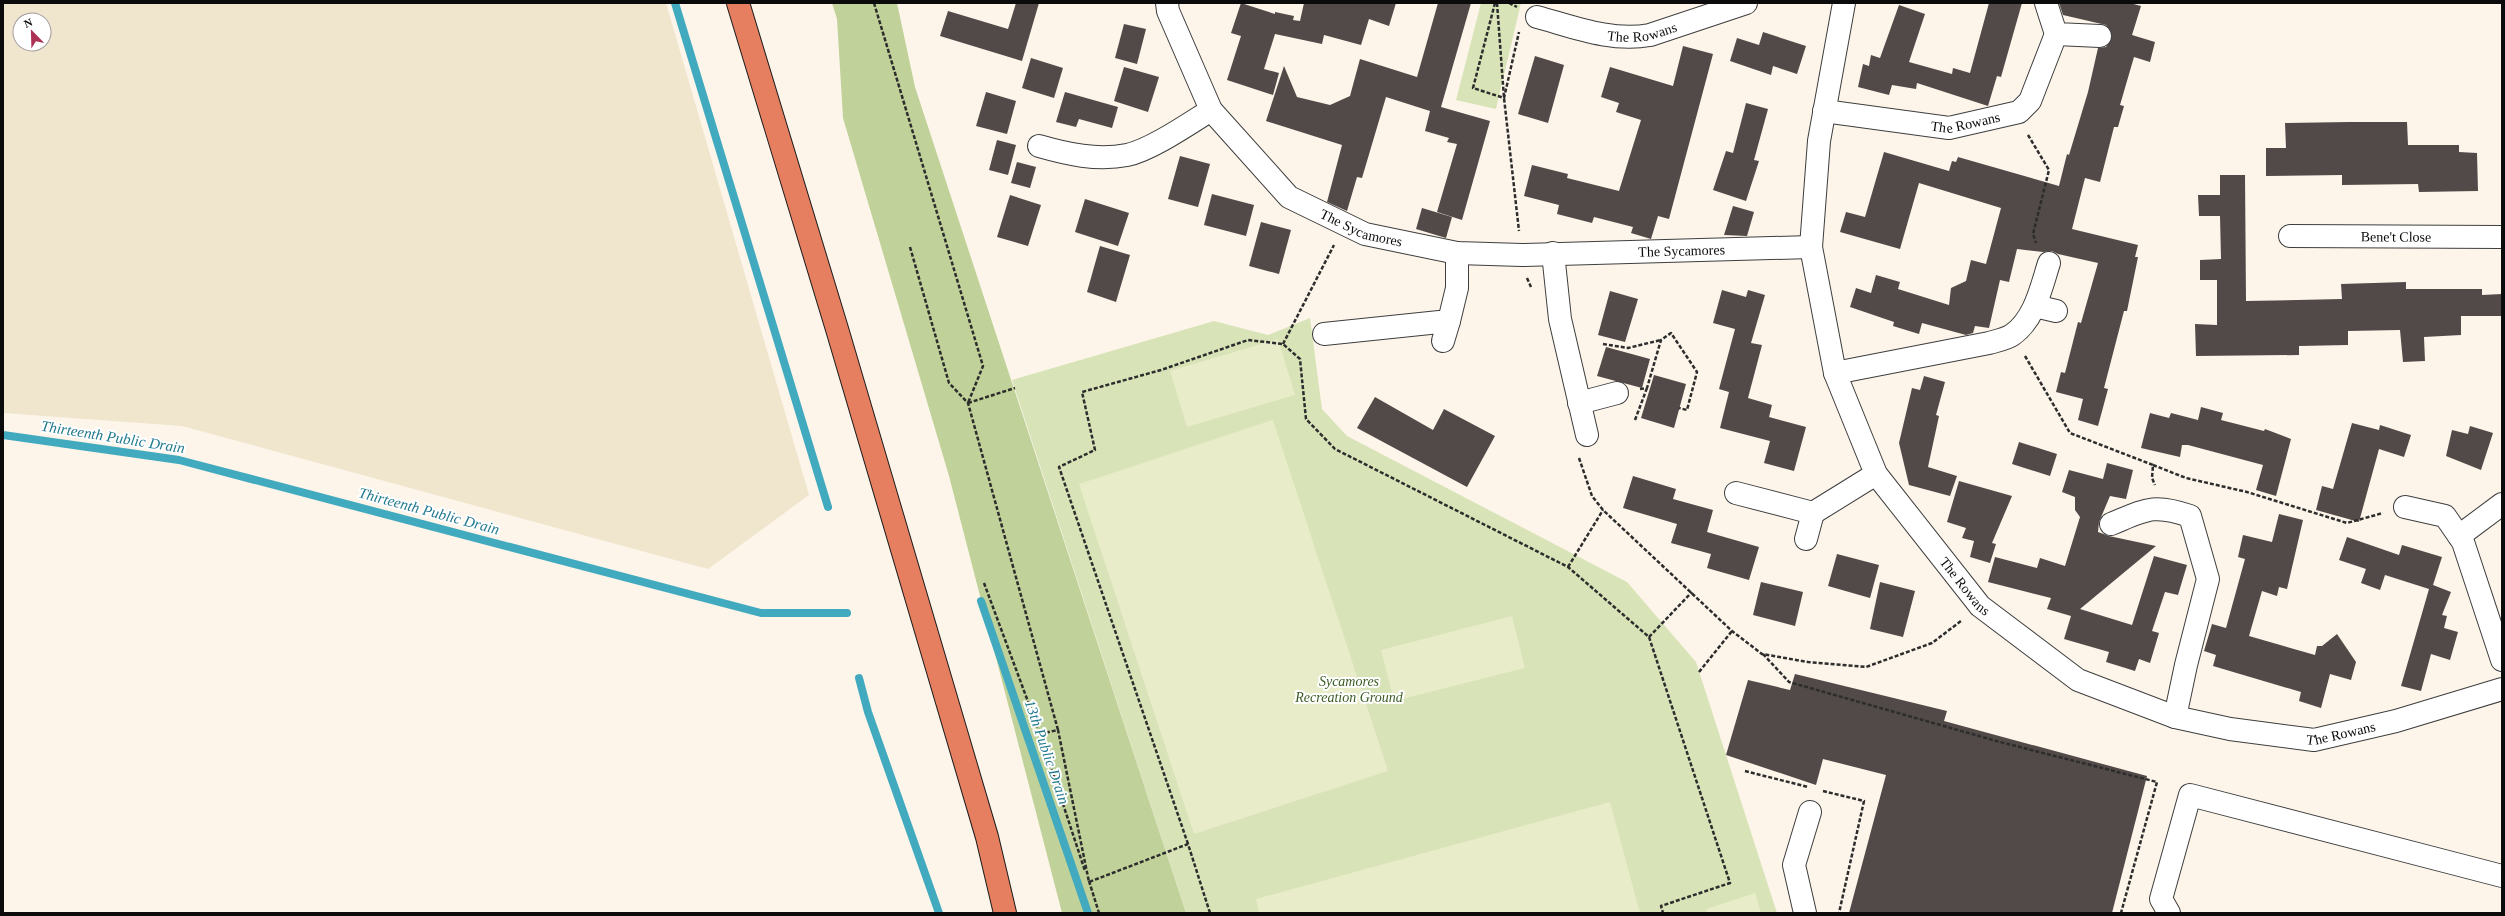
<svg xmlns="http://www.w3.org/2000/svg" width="2505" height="916" font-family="'Times New Roman',serif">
  <rect width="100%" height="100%" fill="#fdf5ea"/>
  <path fill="#f0e5cd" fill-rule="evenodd" d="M 3,3 L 666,3 L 809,495 L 708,569 L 182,426 L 3,413 ZM 20,20 L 44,20 L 44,44 L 20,44 Z"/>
  <g fill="#d9e3b8">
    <path d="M 1481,3 L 1521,3 L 1496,109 L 1456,100 Z"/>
    <path d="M 1310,318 L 1322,409 L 1347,436 L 1627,582 L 1696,662 L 1777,913 L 1186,913 L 1012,380 L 1214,321 L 1268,335 Z"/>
  </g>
  <path fill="#c0d299" d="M 832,3 L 897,3 L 915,87 L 1186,913 L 1062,913 L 949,476 L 843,118 L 837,19 Z"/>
  <g fill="#e8ecc9">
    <path d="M 1278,339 L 1295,395 L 1187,427 L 1170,371 Z"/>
    <path d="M 1273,420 L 1388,771 L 1194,834 L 1079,484 Z"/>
    <path d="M 1512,616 L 1525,668 L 1394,701 L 1381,650 Z"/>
    <path d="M 1610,802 L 1640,913 L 1259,913 L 1256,899 Z"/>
    <path d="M 1755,893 L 1761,913 L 1707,913 L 1706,909 Z"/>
  </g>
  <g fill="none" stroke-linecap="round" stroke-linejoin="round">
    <g stroke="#42aabf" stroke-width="8">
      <path d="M 675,3 L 828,507"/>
      <path d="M 3,435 L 179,460 L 761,613 L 847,613"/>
      <path d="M 981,601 L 1088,913"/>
      <path d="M 859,678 L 868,712 L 939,913"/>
    </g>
  </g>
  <g fill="#524a48">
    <path d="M 1016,3 L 1039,3 L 1022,61 L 940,36 L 948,11 L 1008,29 Z"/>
    <path d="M 1241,3 L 1275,14 L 1275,12 L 1294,16 L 1293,20 L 1300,21 L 1304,3 L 1396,3 L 1389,26 L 1369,19 L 1361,45 L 1324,35 L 1322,44 L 1275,34 L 1264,69 L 1279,73 L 1273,95 L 1227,80 L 1241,36 L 1231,33 Z"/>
    <path d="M 1438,3 L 1471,3 L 1441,107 L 1490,121 L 1462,220 L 1437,212 L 1457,144 L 1447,142 L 1449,138 L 1425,131 L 1430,111 L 1386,97 L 1362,178 L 1357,177 L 1347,211 L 1327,202 L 1342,145 L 1266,121 L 1284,66 L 1297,97 L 1330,105 L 1350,96 L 1360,59 L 1417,77 Z"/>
    <path d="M 1989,3 L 2022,3 L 2001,77 L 1997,76 L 1988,106 L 1917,83 L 1916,89 L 1892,85 L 1889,95 L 1858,87 L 1863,64 L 1869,66 L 1871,55 L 1880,58 L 1899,5 L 1925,14 L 1909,62 L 1952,74 L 1953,68 L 1970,73 Z"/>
    <path d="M 2059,3 L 2130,3 L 2141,6 L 2132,35 L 2155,42 L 2150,62 L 2134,57 L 2120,105 L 2124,106 L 2118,127 L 2114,127 L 2100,182 L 2085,178 L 2072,229 L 2138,245 L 2135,257 L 2138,257 L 2127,311 L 2124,311 L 2104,388 L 2108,389 L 2098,426 L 2078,420 L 2083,399 L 2056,392 L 2061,372 L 2065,373 L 2078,322 L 2081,323 L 2098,263 L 2058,254 L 2052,251 L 2043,252 L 2017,249 L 2009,282 L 2000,280 L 1989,328 L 1975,326 L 1973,333 L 1966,335 L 1922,323 L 1919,334 L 1893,326 L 1894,322 L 1850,307 L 1856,288 L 1871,293 L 1876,275 L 1900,282 L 1898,289 L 1949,305 L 1951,288 L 1966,281 L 1971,260 L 1986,264 L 2001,208 L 1919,183 L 1900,249 L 1840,232 L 1846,212 L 1865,217 L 1884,152 L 1949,171 L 1952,161 L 1956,162 L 1958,157 L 2059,186 L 2067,154 L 2069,155 L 2088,92 L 2098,48 L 2106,47 L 2112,36 L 2106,25 L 2063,15 Z"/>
    <path d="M 1124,24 L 1146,29 L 1137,64 L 1115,58 Z"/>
    <path d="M 1763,32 L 1806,46 L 1797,74 L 1773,66 L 1771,75 L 1730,61 L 1737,38 L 1759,45 Z"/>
    <path d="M 1683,46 L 1713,54 L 1669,219 L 1658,216 L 1651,239 L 1631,233 L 1633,227 L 1594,217 L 1592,223 L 1557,214 L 1559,205 L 1524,196 L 1532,165 L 1568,174 L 1567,178 L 1619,191 L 1641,120 L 1616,112 L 1619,103 L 1601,97 L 1610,67 L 1673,86 Z"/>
    <path d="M 1535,56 L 1564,65 L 1548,123 L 1518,114 Z"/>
    <path d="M 1031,58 L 1063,68 L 1054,98 L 1022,88 Z"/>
    <path d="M 1124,67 L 1159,77 L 1148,112 L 1114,101 Z"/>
    <path d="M 986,92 L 1016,101 L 1007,134 L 976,126 Z"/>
    <path d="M 1065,92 L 1118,107 L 1112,128 L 1079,119 L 1076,127 L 1056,122 Z"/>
    <path d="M 1746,103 L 1768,109 L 1754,160 L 1759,161 L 1746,201 L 1713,190 L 1726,151 L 1733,153 Z"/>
    <path d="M 2349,122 L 2407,122 L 2408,145 L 2459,145 L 2459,152 L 2477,153 L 2478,191 L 2419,192 L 2418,184 L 2342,185 L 2342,175 L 2266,176 L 2266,148 L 2286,148 L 2285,123 Z"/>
    <path d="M 997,140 L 1016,145 L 1008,175 L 989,170 Z"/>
    <path d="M 1180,156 L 1210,164 L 1198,207 L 1168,199 Z"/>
    <path d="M 1017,162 L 1036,167 L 1030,188 L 1011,183 Z"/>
    <path d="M 2220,175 L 2245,175 L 2246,301 L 2342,299 L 2341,284 L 2406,282 L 2406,289 L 2482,289 L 2482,295 L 2502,294 L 2502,316 L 2461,316 L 2461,335 L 2424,337 L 2425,361 L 2403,362 L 2400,330 L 2348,331 L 2348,345 L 2299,346 L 2299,355 L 2196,356 L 2195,324 L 2217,325 L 2217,280 L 2200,280 L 2200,260 L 2221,259 L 2220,216 L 2199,216 L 2198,195 L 2220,195 Z"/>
    <path d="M 1212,194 L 1254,205 L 1246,236 L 1204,225 Z"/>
    <path d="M 1010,195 L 1041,205 L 1028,246 L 997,237 Z"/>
    <path d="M 1085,199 L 1129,213 L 1118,246 L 1075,232 Z"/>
    <path d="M 1733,206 L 1754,212 L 1747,236 L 1724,235 Z"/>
    <path d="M 1422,208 L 1452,217 L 1446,238 L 1416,229 Z"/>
    <path d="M 1261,222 L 1291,230 L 1279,274 L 1249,266 Z"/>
    <path d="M 1100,246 L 1130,255 L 1116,302 L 1087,292 Z"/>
    <path d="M 1722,290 L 1746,297 L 1748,290 L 1765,295 L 1751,343 L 1762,345 L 1748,398 L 1772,405 L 1769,417 L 1806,427 L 1794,471 L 1764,463 L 1770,441 L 1720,428 L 1729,392 L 1719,389 L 1735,329 L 1713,323 Z"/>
    <path d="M 1610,291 L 1638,299 L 1625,342 L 1598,335 Z"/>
    <path d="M 1606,347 L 1650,359 L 1642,388 L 1597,376 Z"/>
    <path d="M 1654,375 L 1686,384 L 1674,428 L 1641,418 Z"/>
    <path d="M 1924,376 L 1945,382 L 1936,415 L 1939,416 L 1928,467 L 1957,476 L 1950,496 L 1909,485 L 1899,443 L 1912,388 L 1920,390 Z"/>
    <path d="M 1375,397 L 1433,430 L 1444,409 L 1495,436 L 1467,487 L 1357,428 Z"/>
    <path d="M 2201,407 L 2223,413 L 2221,420 L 2264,431 L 2265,429 L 2291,439 L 2276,496 L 2256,490 L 2263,465 L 2188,445 L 2182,445 L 2180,457 L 2141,448 L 2150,413 L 2169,418 L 2171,413 L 2198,420 Z"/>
    <path d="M 2352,423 L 2379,430 L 2380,425 L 2411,435 L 2404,457 L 2379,449 L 2359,522 L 2316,510 L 2322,486 L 2333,489 Z"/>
    <path d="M 2470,426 L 2493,433 L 2481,470 L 2446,456 L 2452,430 L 2468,434 Z"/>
    <path d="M 2019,442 L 2057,454 L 2050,476 L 2012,464 Z"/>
    <path d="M 2107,463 L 2133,470 L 2126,499 L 2110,496 L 2099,522 L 2098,532 L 2109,536 L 2156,546 L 2080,609 L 2132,625 L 2154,556 L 2187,565 L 2178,595 L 2165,592 L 2152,631 L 2159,633 L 2150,663 L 2139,659 L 2135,671 L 2106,662 L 2109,652 L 2064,639 L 2071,616 L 2047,609 L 2051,598 L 1988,582 L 1995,557 L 2037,568 L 2040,558 L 2065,566 L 2080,517 L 2075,510 L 2075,497 L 2062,492 L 2069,470 L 2103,479 Z"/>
    <path d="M 1633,476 L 1676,489 L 1673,499 L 1713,510 L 1707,532 L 1759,547 L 1749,580 L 1707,568 L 1711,554 L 1671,543 L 1677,524 L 1623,508 Z"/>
    <path d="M 1959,481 L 2012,496 L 1992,543 L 1996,544 L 1990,563 L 1970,557 L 1974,541 L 1962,538 L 1966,528 L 1947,522 Z"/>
    <path d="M 2279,514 L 2303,520 L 2287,589 L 2279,587 L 2277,596 L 2262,591 L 2249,636 L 2315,655 L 2317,646 L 2322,646 L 2337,634 L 2356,662 L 2351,680 L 2330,674 L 2321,708 L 2299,701 L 2301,692 L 2213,666 L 2216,655 L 2204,651 L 2212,624 L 2226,628 L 2245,559 L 2238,557 L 2243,535 L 2272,542 Z"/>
    <path d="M 2347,537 L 2399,555 L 2402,545 L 2442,557 L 2433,585 L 2451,592 L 2442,615 L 2447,616 L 2444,628 L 2458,632 L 2450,660 L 2431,654 L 2421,691 L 2401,686 L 2429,589 L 2385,575 L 2380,590 L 2361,583 L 2366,569 L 2339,560 Z"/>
    <path d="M 1837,554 L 1879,565 L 1870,598 L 1828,586 Z"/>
    <path d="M 1761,582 L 1803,592 L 1795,626 L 1753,615 Z"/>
    <path d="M 1880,582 L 1915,591 L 1903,637 L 1870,629 Z"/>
    <path d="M 1795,674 L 1947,711 L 1944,721 L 2147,776 L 2112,913 L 1849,913 L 1886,775 L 1823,759 L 1816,785 L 1726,755 L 1748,680 L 1790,690 Z"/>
  </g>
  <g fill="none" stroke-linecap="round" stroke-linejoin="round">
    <defs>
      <g id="minor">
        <path id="s1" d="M 1167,3 L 1168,11 L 1211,110 L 1289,197 L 1365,234 L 1457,253 L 1522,255 L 1811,247"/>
        <path id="s2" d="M 1844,3 L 1819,141 L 1811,247 L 1835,373 L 1876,474 L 1980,606 L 2078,680 L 2175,717 L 2230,729 L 2314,740 L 2396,721 L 2502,689"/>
        <path d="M 2046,3 L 2056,34 L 2100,36"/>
        <path id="s3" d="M 1537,17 C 1574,27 1611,42 1650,35 L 1746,3"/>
        <path id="s4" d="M 1824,111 L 1949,128 L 2019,112 L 2030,101 L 2056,34"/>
        <path d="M 1039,146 C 1067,154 1097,161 1127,155 C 1151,150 1190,123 1211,110"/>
        <path id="s5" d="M 2290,236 L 2502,237"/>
        <path d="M 1553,253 L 1560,319 L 1587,435"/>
        <path d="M 2035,306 L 2056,311"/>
        <path d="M 1324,334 L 1449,321 L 1457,288 L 1457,253"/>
        <path d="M 1443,341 L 1449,321"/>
        <path d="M 1835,373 L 1989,343 C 1996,341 2006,339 2012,335 C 2035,319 2041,288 2049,263"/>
        <path d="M 1579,403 L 1617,393"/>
        <path d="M 1736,493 L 1813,513 L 1876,474"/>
        <path d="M 2405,507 L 2445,516 L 2463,542 L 2502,660"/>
        <path d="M 2111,524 C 2145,510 2153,503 2190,516 L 2208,579 L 2186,665 L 2175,717"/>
        <path d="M 2459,536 L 2502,504"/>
        <path d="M 1806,539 L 1813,513"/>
        <path d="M 1805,913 L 1794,865 L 1810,812"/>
        <path d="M 2169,913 L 2161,899 L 2190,795 L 2502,876"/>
      </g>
      <path id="highway" d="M 738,3 L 837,329 L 987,837 L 1005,913"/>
    </defs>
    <use href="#minor" stroke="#3e3e3e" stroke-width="24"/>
    <use href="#highway" stroke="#1c1c1c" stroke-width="24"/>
    <g stroke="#2d2d2d" stroke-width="2.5" stroke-dasharray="4 2" stroke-linecap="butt">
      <path d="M 874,3 L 983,366 L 968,403"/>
      <path d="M 1495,3 L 1473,88 L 1504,98 L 1519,32"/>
      <path d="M 1497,3 L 1504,98 L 1519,231"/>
      <path d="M 1509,3 L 1517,7"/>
      <path d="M 2028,135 L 2049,170 L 2033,234 L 2036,243"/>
      <path d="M 910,247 L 949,383 L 968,403 L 1058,730"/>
      <path d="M 1527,278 L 1531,287"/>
      <path d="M 1283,344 L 1334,245"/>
      <path d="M 1603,344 L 1628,348 L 1661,340"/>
      <path d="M 2025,356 L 2070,433 L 2153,465 L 2152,478 L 2155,485"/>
      <path d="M 1640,389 L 1647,388 L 1661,340 L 1671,333 L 1697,372 L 1687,410 L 1679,408"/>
      <path d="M 968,403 L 1015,388"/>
      <path d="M 1635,420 L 1647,388"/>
      <path d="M 1579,458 L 1592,496 L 1603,510 L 1732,631 L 1762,654 L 1808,662 L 1866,667 L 1932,643 L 1961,621"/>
      <path d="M 2153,465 L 2186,478 L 2247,492 L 2347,523 L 2383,513"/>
      <path d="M 1568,567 L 1603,510"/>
      <path d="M 984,583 L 1040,734 L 1085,871"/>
      <path d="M 1649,637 L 1692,592"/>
      <path d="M 1763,654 L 1789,682 L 2000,742 L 2157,782 L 2121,913"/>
      <path d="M 1699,672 L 1732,631"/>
      <path d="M 1040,734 L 1058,730 L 1089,882 L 1188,844 L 1210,913"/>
      <path d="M 1745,771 L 1808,787"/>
      <path d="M 1823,791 L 1864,801 L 1839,913"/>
      <path d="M 1188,844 L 1059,467 L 1095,450 L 1082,392 L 1161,370 L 1248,340 L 1283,344 L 1300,359 L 1306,419 L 1335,449 L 1568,567 L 1649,637 L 1730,883 L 1661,906 L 1663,913"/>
      <path d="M 1089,881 L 1099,913"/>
    </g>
    <use href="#minor" stroke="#fff" stroke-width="22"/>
    <use href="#highway" stroke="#e67e60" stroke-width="22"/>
  </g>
  <g text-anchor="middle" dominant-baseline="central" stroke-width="4" stroke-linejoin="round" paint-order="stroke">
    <g font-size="14" fill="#0b0b0b" stroke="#fff">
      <text stroke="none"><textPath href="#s3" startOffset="108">The Rowans</textPath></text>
      <text stroke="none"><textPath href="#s4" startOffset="143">The Rowans</textPath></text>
      <text stroke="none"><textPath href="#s1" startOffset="312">The Sycamores</textPath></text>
      <text stroke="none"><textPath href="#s5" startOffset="106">Bene't Close</textPath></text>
      <text stroke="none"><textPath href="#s1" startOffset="636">The Sycamores</textPath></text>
      <text stroke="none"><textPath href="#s2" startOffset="627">The Rowans</textPath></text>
      <text stroke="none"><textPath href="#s2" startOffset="1047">The Rowans</textPath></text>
    </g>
    <g font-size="14" font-style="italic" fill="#3b5b22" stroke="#fff">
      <text x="1349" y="681">Sycamores<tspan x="1349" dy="16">Recreation Ground</tspan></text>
    </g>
    <g font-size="15" font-style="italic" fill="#21798f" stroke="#fff">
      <text transform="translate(113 437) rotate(9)">Thirteenth Public Drain</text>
      <text transform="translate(429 511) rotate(15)">Thirteenth Public Drain</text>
      <text transform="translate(1047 752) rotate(71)">13th Public Drain</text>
    </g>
  </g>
  <rect width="2505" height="916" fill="none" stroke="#0b0b0b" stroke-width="8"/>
  <g transform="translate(32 32) rotate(337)"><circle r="19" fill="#ffffff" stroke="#9d9d9d"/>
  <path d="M0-3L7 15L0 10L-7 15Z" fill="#ac3154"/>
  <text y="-6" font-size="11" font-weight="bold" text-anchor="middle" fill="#0b0b0b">N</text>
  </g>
</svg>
